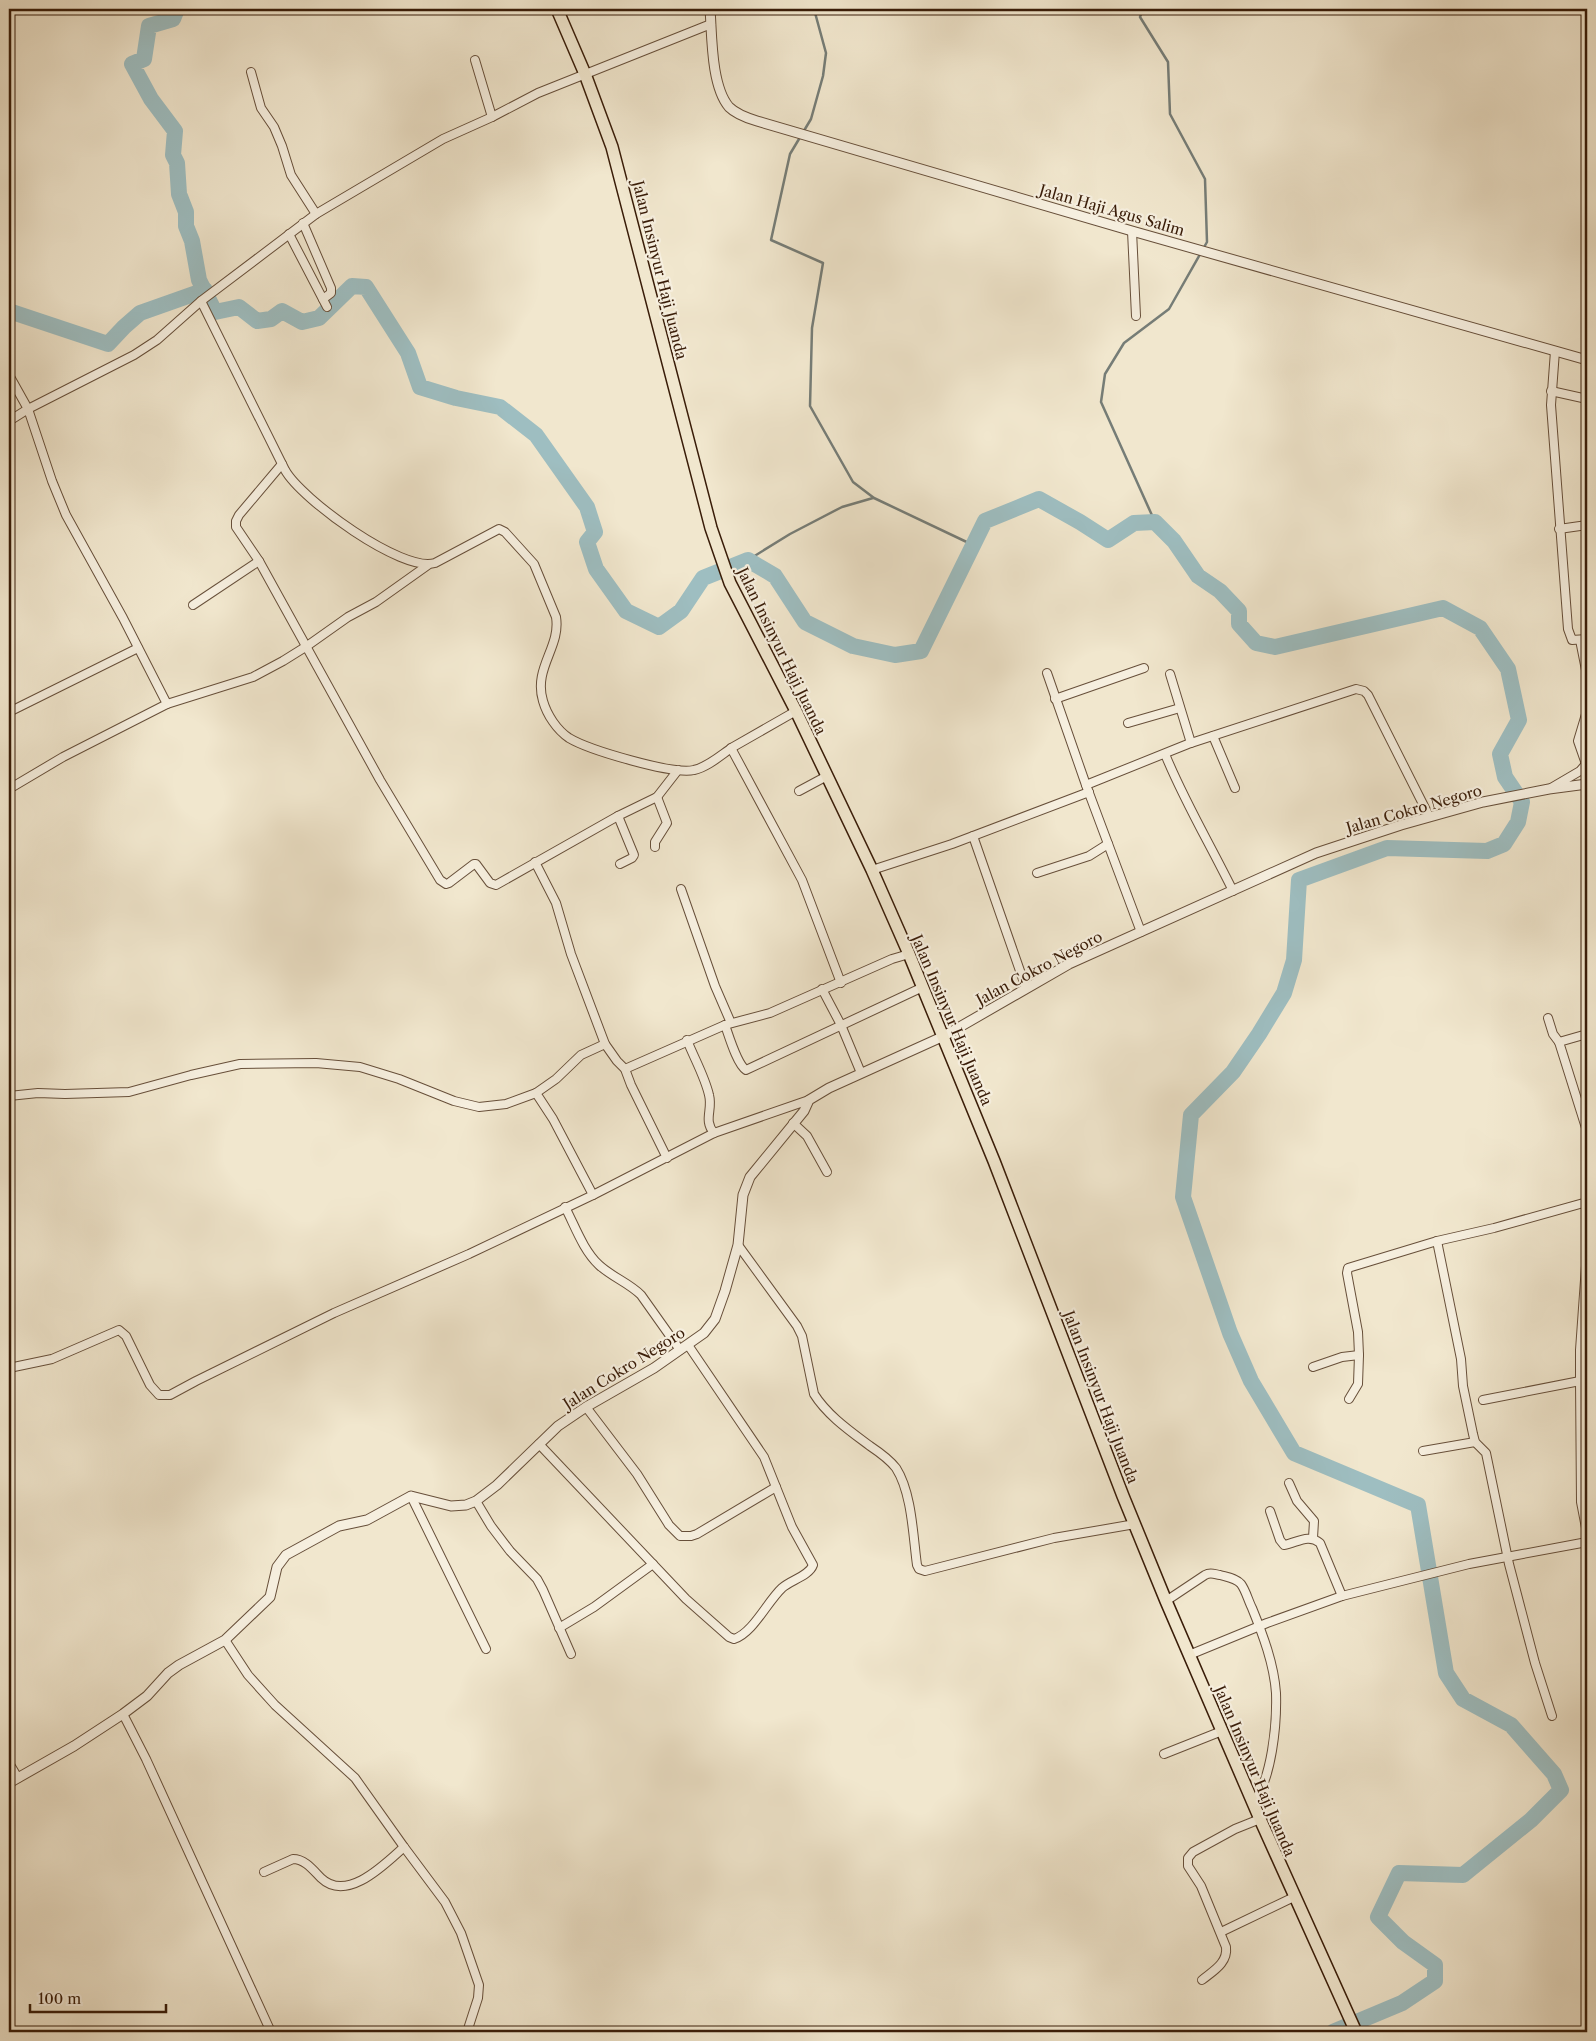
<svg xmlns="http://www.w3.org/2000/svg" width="1596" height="2041" font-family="'Libre Caslon Text',serif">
  <rect width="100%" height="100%" fill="#f1e7ce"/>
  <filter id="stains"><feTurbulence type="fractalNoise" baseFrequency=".004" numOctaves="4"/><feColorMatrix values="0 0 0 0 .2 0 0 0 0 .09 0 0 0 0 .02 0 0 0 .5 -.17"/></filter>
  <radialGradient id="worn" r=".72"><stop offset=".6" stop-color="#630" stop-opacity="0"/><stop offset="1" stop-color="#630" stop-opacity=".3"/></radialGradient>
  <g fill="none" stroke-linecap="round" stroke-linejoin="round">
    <g stroke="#767d77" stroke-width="2.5">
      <path d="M 814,9 L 826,53 L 823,76 L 811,119 L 790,154 L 771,240 L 823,263 L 812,328 L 810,406 L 853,482 L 874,498 L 973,545"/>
      <path d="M 1143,9 L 1140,17 L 1168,62 L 1170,114 L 1205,179 L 1207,242 L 1169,309 L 1124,343 L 1105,374 L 1101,402 L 1155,522"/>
      <path d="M 748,560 L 790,534 L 842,507 L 873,498"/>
    </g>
    <g stroke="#9ebec1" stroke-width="16">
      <path d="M 177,9 L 173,19 L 149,26 L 144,59 L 132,64 L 151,99 L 175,131 L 173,155 L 177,163 L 179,194 L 186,212 L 186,226 L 192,241 L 199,280 L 215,312 L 239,307 L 257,321 L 271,319 L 282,311 L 302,322 L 319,318 L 352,286 L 366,287 L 408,353 L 420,387 L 456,398 L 500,407 L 536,435 L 587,507 L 595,532 L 587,542 L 596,569 L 626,611 L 659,627 L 681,611 L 703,578 L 748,560 L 775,576 L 805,622 L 853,646 L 895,655 L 921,651 L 985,521 L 1039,499 L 1080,522 L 1108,540 L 1134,523 L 1155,522 L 1174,541 L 1198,576 L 1220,591 L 1239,611 L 1239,624 L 1256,643 L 1275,647 L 1443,608 L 1480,628 L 1508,669 L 1519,720 L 1500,754 L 1505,777 L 1522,802 L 1518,822 L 1504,844 L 1487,851 L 1387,848 L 1299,880 L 1294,960 L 1284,993 L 1259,1034 L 1233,1072 L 1191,1115 L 1183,1197 L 1230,1333 L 1251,1381 L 1294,1453 L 1418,1505 L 1446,1673 L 1463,1699 L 1511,1725 L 1554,1774 L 1561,1790 L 1531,1820 L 1463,1875 L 1399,1873 L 1378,1917 L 1403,1942 L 1435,1965 L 1435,1981 L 1402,2003 L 1333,2032"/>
      <path d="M 9,311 L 108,344 L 124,327 L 140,313 L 205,290"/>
    </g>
    <defs>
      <g id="minor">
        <path d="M 475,60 L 492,117"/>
        <path d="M 251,72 L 261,108 L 274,127 L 282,146 L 291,175 L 316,214"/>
        <path d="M 303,223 L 331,288 L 331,293 L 323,299"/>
        <path d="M 1132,231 L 1136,316"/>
        <path d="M 289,234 L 327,307"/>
        <path d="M 201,301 L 285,470 C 301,499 402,573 435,563 L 499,529 L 505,532 L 534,564 L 556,617 C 561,647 533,668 543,701 C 547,715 557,730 569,738 C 589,750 673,775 694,770 C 708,767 721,755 733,747 C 754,735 775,723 796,711"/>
        <path d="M 1555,351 L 1551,405 L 1568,629 L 1572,640 L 1587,639"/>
        <path d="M 9,375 L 28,409 L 52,481 L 66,515 L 123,618 L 167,704"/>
        <path d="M 1551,391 L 1587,399"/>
        <path d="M 9,421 L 28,409 L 134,355 L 157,340 L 201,301 L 316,214 L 443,139 L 492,117 L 538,93 L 711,24"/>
        <path d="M 282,464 L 239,515 L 236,521 L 236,527 L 259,561 L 380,780 L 440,880 L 446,884 L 449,883 L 474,864 L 476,864 L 490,883 L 496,885 L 618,816"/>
        <path d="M 1559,529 L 1587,525"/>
        <path d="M 193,605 L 259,561"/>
        <path d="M 1580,640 L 1587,675"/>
        <path d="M 1047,673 L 1086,785 L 1141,932"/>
        <path d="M 1170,674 L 1191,743"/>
        <path d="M 1055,699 L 1144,668"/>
        <path d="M 9,712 L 138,648"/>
        <path d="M 1128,723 L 1180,708"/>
        <path d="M 1213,736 L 1235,788"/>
        <path d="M 731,748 L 802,880 L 841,983"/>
        <path d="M 1165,754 C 1184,801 1210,844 1233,891"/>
        <path d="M 1086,785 L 1188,744 L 1356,689 L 1364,691 L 1368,695 L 1429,816"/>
        <path d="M 1551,788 L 1580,771 L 1586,764 L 1578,741 L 1587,711"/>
        <path d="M 9,789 L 63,757 L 167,704 L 253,677 L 283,661 L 307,646 L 348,617 L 376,602 L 428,565"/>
        <path d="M 799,791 L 827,776"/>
        <path d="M 973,836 L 1026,988"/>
        <path d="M 655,847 L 655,842 L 667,823 L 657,797"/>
        <path d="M 535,862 L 556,903 L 571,954 L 605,1044 L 617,1061 L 625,1069 L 631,1085 L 667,1158"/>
        <path d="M 620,864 L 632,858 L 634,855 L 618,816 L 657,797 L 678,770"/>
        <path d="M 872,870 L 952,844 L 1089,792"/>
        <path d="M 1037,873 L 1089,856 L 1108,844"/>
        <path d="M 681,889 L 715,986 L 731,1023"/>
        <path d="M 822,989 L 841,1025 L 861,1073"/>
        <path d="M 1548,1018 L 1553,1034 L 1559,1042"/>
        <path d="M 725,1025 C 729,1036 737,1064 746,1070 L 923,987"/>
        <path d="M 1587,1034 L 1559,1042 L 1587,1131"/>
        <path d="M 687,1040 C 694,1058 705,1077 709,1095 C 713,1110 703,1120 714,1133"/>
        <path d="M 625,1069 L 725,1025 L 770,1013 L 892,959 L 909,954"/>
        <path d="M 9,1096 L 38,1093 L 65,1094 L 129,1092 L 191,1075 L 240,1064 L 316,1063 L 360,1067 L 399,1079 L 454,1101 L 479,1107 L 506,1104 L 536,1093"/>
        <path d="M 793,1123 L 807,1136 L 827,1172"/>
        <path d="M 593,1195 L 553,1119 L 536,1093 L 556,1079 L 581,1055 L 605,1044"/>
        <path d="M 565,1207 C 575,1226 583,1250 599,1265 C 612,1277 629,1283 641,1295 L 680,1350"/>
        <path d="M 1437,1241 L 1461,1359 L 1463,1386 L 1473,1434 L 1475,1442 L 1486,1453 L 1509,1564 L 1535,1663 L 1552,1716"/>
        <path d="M 738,1245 L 797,1326 L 802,1336 L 814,1394 C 827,1415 850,1431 870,1446 C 879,1452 889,1459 896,1468 C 912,1493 913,1536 917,1565 L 919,1569 L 925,1571 L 1054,1538 L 1135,1524"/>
        <path d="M 1587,1252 L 1580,1350 L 1580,1381 L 1581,1502 L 1587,1533"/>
        <path d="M 1313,1367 L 1342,1357 L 1359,1355"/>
        <path d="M 9,1368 L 52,1359 L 119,1330 L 126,1336 L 150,1385 L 159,1395 L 170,1395 L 196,1381 L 334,1313 L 469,1254 L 593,1195 L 714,1133 L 809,1100"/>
        <path d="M 1349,1399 L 1358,1384 L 1359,1355 L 1358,1332 L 1347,1273 L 1348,1268 L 1437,1241 L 1494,1228 L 1587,1202"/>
        <path d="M 1483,1400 L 1580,1381"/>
        <path d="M 586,1407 L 637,1474 L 669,1525 L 680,1536 L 691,1536 L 697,1534 L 776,1487"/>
        <path d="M 539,1444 L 686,1599 L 729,1637 L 734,1639 C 753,1633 767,1602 782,1588 C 791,1580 809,1576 813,1565 L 792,1527 L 764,1457 L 688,1345"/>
        <path d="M 1423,1451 L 1475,1442"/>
        <path d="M 1289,1483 L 1297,1501 L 1314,1521 L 1313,1538"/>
        <path d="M 411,1496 L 486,1649"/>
        <path d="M 476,1501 L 491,1526 L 510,1551 L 537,1579 L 543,1590 L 571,1654"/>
        <path d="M 1270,1511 L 1280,1540 L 1284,1545 C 1297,1543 1308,1533 1320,1543 L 1342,1596"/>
        <path d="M 1166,1601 L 1205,1575 C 1210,1572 1214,1574 1220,1575 C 1227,1577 1236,1578 1241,1584 C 1246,1591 1248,1600 1252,1608 C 1263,1635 1274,1664 1276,1693 C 1277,1724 1272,1779 1253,1803"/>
        <path d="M 559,1628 L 594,1607 L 653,1564"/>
        <path d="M 225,1640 L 248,1675 L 275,1705 L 355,1778 L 404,1847 L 445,1902 L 461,1933 L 479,1985 L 478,1998 L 467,2032"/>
        <path d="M 1189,1655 L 1267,1623 L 1342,1596 L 1469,1564 L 1587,1542"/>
        <path d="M 123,1714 L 146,1759 L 271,2032"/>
        <path d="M 1164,1754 L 1222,1731"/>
        <path d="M 9,1763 L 18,1778"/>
        <path d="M 264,1872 L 293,1859 C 305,1859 313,1870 321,1878 C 347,1903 385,1864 404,1847"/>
        <path d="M 1221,1932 L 1294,1897"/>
        <path d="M 1202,1980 C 1213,1971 1228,1963 1226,1947 L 1201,1886 L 1188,1866 L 1188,1858 L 1193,1852 L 1235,1829 L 1260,1819"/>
      </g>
      <g id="tertiary">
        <path d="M 710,9 C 712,35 711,86 729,107 C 736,114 747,118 757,121 L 1132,231 L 1587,360"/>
        <path d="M 9,1783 L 74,1746 L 123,1714 L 147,1696 L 168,1673 L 179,1665 L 225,1640 L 270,1597 L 277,1567 L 286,1555 L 339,1526 L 367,1520 L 411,1496 L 451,1506 L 466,1505 L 476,1501 L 497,1485 L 558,1426 L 586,1407 L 654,1368 L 704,1333 L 715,1319 L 725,1291 L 738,1245 L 743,1195 L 750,1177 L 804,1111 L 809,1100 L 829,1088 L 944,1036 L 1069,964 L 1316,853 L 1401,825 L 1483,802 L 1549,789 L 1587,784"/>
      </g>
      <path id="primary" d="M 557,9 L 585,74 L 612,147 L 711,528 L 730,583 L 796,711 L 872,870 L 909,954 L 994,1161 L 1123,1496 L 1166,1601 L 1260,1819 L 1356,2032"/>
    </defs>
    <use href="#minor" stroke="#674f3a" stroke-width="10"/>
    <use href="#tertiary" stroke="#674f3a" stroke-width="11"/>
    <use href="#primary" stroke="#391c08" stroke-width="14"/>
    <use href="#minor" stroke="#f6efdf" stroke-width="8"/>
    <use href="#tertiary" stroke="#f6efdf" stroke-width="9"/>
    <use href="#primary" stroke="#f1e7ce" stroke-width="11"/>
  </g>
  <g text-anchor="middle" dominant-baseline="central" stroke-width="4.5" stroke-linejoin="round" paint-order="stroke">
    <g font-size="15" fill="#391c08" stroke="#f6efdf">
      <text transform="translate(1112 210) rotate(16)">Jalan Haji Agus Salim</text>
      <text transform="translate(660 270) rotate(76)">Jalan Insinyur Haji Juanda</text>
      <text transform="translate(782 651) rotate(64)">Jalan Insinyur Haji Juanda</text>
      <text transform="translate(1414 809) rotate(-16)">Jalan Cokro Negoro</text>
      <text transform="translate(1039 968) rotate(-28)">Jalan Cokro Negoro</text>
      <text transform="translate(952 1020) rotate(67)">Jalan Insinyur Haji Juanda</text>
      <text transform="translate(624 1368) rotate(-32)">Jalan Cokro Negoro</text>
      <text transform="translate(1101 1397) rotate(69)">Jalan Insinyur Haji Juanda</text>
      <text transform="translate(1255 1771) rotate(67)">Jalan Insinyur Haji Juanda</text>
    </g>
  </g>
  <rect width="1596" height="2041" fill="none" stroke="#f1e7ce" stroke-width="30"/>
  <rect x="10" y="10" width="1576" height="2021" fill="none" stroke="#391c08" stroke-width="2.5"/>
  <rect x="15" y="15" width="1566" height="2011" fill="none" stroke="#391c08"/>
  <path d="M30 2004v8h136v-8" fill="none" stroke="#391c08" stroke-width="2.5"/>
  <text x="38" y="2004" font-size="15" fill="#391c08" stroke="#f6efdf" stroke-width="4" paint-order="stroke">100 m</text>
  <rect width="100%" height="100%" filter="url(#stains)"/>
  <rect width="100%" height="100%" fill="url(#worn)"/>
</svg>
